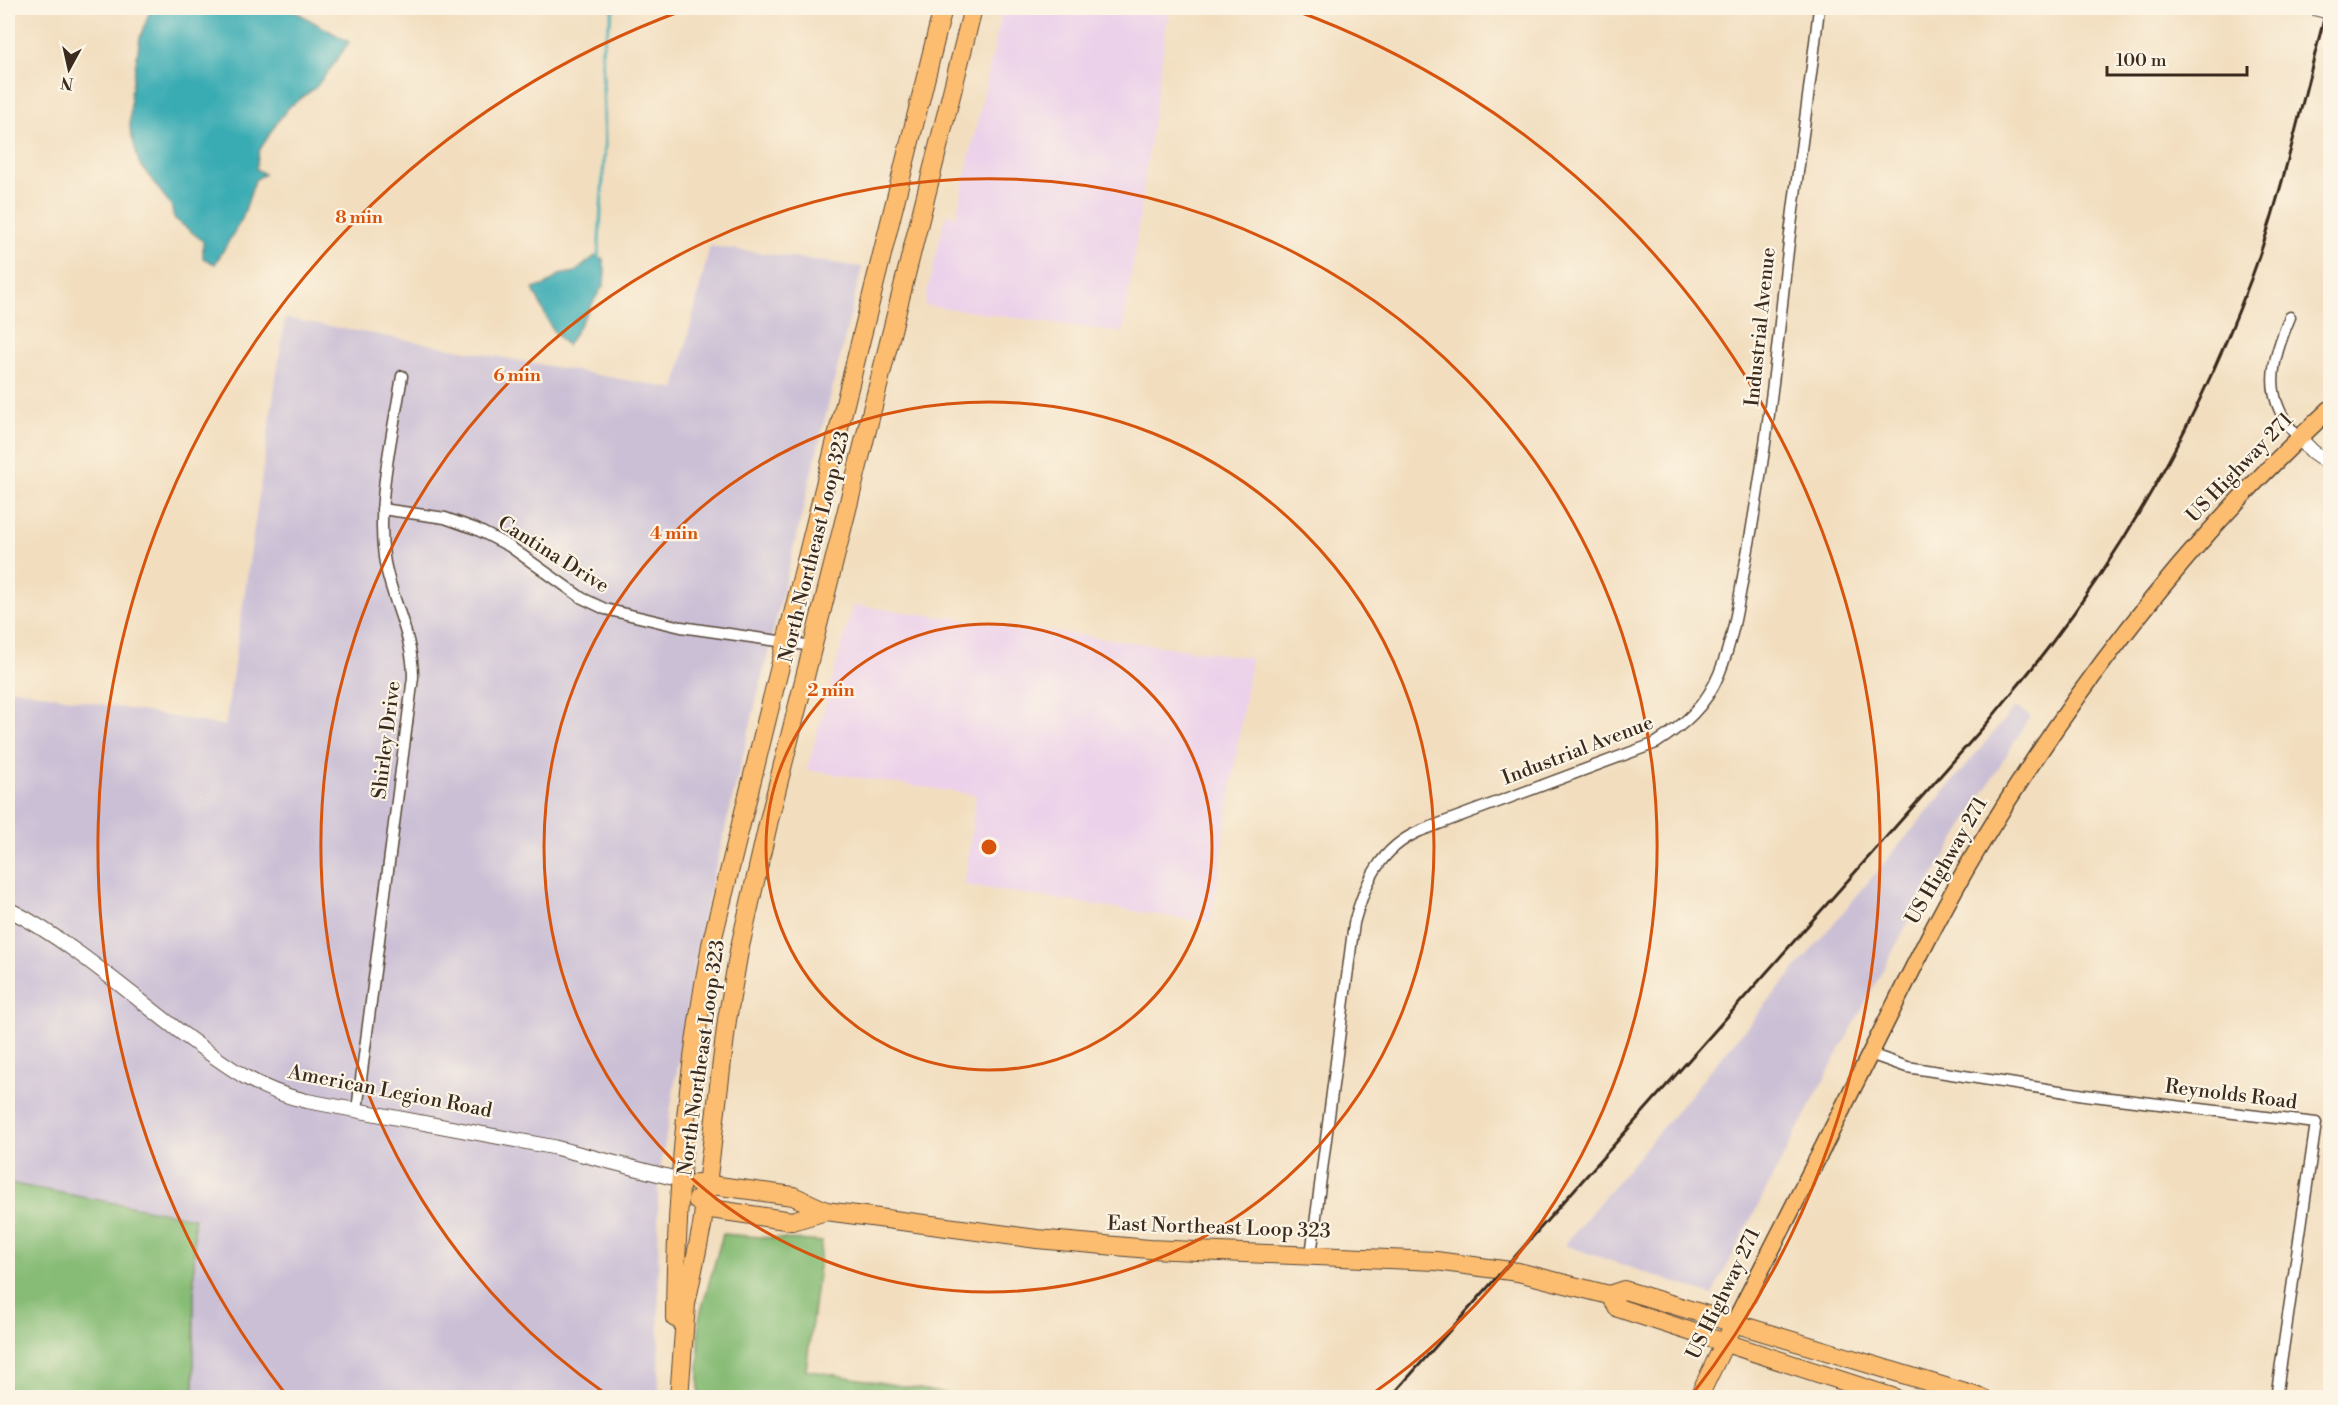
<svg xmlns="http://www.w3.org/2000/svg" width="2338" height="1405" font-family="'Libre Bodoni',serif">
  <rect width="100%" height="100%" fill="#fcf5e5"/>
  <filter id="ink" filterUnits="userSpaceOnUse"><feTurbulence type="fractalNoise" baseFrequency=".0167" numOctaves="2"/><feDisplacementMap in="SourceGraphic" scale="12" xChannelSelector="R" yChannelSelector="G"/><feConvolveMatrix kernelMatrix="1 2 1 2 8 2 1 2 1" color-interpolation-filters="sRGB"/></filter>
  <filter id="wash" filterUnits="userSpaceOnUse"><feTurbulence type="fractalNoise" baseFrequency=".008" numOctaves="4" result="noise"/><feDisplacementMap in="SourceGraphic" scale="24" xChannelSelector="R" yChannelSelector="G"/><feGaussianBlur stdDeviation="1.35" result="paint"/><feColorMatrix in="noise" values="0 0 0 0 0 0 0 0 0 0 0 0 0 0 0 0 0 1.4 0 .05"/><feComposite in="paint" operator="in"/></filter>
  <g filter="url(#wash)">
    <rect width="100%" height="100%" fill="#f2debf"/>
    <g fill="#ecd1ea">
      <path d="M 1003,8 L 1169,8 L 1123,333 L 924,305 L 946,214 L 956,217 Z"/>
      <path d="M 853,605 L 1251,658 L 1211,923 L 965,885 L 976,795 L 807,770 Z"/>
    </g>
    <g fill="#cbbfd5">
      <path d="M 710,246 L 862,267 L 702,924 L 658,1183 L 659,1397 L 194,1397 L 194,1219 L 8,1183 L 8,688 L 225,726 L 285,318 L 675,389 Z"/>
      <path d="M 2015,707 L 2030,716 L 1931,880 L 1794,1136 L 1712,1295 L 1564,1245 Z"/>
    </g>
    <g fill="#87bc76" stroke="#61734a" stroke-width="1.5">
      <path d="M 8,1183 L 194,1218 L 194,1397 L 8,1397 Z"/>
      <path d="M 723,1234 L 822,1242 L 806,1370 L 967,1397 L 699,1397 L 699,1318 Z"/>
    </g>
    <g fill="#39abb3" stroke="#3a6a68" stroke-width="1.5">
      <path d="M 151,8 L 289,8 L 349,42 L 334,64 L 315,88 L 289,107 L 277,122 L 259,151 L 256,169 L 264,174 L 255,180 L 242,219 L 215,264 L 203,258 L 203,241 L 174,218 L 171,205 L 139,163 L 130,129 L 131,93 L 140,38 Z"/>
      <path d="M 595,256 L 603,259 L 605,270 L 604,284 L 567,346 L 552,329 L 533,289 L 546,285 L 559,275 L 575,272 Z"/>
    </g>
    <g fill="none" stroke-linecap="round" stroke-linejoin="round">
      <path stroke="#39abb3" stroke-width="3" d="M 598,258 L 605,145 L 602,49 L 614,8"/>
    </g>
  </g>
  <g filter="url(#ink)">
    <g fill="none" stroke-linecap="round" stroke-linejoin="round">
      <defs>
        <g id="minor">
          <path d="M 2290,317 C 2271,363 2261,398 2299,438"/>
          <path d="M 382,509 L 445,518 L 476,529 L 509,546 L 582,598 L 605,609 L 681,627 L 813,646"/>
          <path d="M 1870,1054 L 1907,1067 L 2085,1095 L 2316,1123 L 2276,1398"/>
          <path d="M 357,1110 L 413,677 C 413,634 390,598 384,557 C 376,500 393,433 402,376"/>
          <path d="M 1311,1255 L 1354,923 C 1365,883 1380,848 1420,831 L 1656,743 C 1684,725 1706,706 1719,674 C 1734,638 1739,598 1746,560 C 1762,475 1773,390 1782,304 C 1792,205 1808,107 1819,8"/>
        </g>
        <g id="tertiary">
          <path d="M 2299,438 L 2313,452 L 2330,464"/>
          <path d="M 8,909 C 69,940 128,992 183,1034 C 224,1064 256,1090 307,1101 L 553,1147 L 681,1180"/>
        </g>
        <path id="primary" d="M 1734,1323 C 1780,1233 1826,1142 1871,1052 C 1906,983 1939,913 1979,847 C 2076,686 2191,537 2330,409"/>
        <g id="trunk">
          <path d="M 697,1183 L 793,1196 L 826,1211 L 1037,1239 L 1149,1249 L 1436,1261 L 1518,1272 L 1609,1295 L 1624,1290 L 1982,1398"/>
          <path d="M 697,1200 L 704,1208 L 792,1221 L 826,1211"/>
          <path d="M 1609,1295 L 1618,1308 L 1895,1398"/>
          <path d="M 675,1318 C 676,1194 688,1067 711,945 L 943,8"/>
          <path d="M 679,1398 L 686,1304 L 702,1226 L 727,1020 L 739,951 L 769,820 L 973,8"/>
          <path d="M 1698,1398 L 1731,1330"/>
        </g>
      </defs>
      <use href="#minor" stroke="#564536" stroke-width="13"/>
      <use href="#tertiary" stroke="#564536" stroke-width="16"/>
      <use href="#primary" stroke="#564536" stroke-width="19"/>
      <use href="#trunk" stroke="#564536" stroke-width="20"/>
      <use href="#minor" stroke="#fff" stroke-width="10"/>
      <use href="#tertiary" stroke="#fff" stroke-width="14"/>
      <use href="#primary" stroke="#fcbd6f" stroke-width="16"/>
      <use href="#trunk" stroke="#fcbd6f" stroke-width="18"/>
      <path stroke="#3b2a1e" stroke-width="3" d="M 1390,1398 L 1988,722 C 2008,697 2029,673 2048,648 C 2133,536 2202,410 2251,279 C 2283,193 2303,96 2327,8"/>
      <defs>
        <path id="tertiary-bridge" d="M 2314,8 L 2330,12"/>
      </defs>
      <use href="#tertiary-bridge" stroke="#564536" stroke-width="16" stroke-linecap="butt"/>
      <use href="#tertiary-bridge" stroke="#fff" stroke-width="14"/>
    </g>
  </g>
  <g fill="none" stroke="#d7540e" stroke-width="3">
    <circle cx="989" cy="847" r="223"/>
    <circle cx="989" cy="847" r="445"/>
    <path d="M606 1394A668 668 0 1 1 1372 1394"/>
    <path d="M287 1396A891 891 0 0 1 684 10M1294 10A891 891 0 0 1 1691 1396"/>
  </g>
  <g text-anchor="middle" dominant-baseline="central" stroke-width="4.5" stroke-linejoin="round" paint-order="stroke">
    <g font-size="20" fill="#3b2a1e" stroke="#fcf5e5">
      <text transform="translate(1761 327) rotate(-84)">Industrial Avenue</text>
      <text transform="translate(2240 468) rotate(-46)">US Highway 271</text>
      <text transform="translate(815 547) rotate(-76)">North Northeast Loop 323</text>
      <text transform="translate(553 555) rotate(32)">Cantina Drive</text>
      <text transform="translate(387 740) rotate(-83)">Shirley Drive</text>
      <text transform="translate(1578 751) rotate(-21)">Industrial Avenue</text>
      <text transform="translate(1947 861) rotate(-60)">US Highway 271</text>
      <text transform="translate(702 1058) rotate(-82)">North Northeast Loop 323</text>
      <text transform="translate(390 1092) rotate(11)">American Legion Road</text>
      <text transform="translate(2231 1095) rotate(7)">Reynolds Road</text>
      <text transform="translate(1219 1228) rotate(2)">East Northeast Loop 323</text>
      <text transform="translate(1724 1294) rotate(-64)">US Highway 271</text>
    </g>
  </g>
  <circle cx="989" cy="847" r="9" fill="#d7540e" stroke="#fcf5e5" stroke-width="3"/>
  <g font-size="18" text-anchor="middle" font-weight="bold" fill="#d7540e" stroke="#fcf5e5" stroke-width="4.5" stroke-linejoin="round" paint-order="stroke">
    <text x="359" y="223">8 min</text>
    <text x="517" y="381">6 min</text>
    <text x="674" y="539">4 min</text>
    <text x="831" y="696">2 min</text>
  </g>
  <rect width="2338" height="1405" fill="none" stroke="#fcf5e5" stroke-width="30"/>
  <g transform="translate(69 69) rotate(188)" stroke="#fcf5e5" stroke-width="4.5" paint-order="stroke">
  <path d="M0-4.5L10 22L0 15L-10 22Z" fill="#3b2a1e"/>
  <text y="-9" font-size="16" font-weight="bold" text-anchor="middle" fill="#3b2a1e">N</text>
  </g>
  <path d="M2107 66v9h140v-9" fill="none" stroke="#3b2a1e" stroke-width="3"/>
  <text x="2116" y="66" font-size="18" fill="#3b2a1e" stroke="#fcf5e5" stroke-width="4.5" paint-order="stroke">100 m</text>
</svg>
